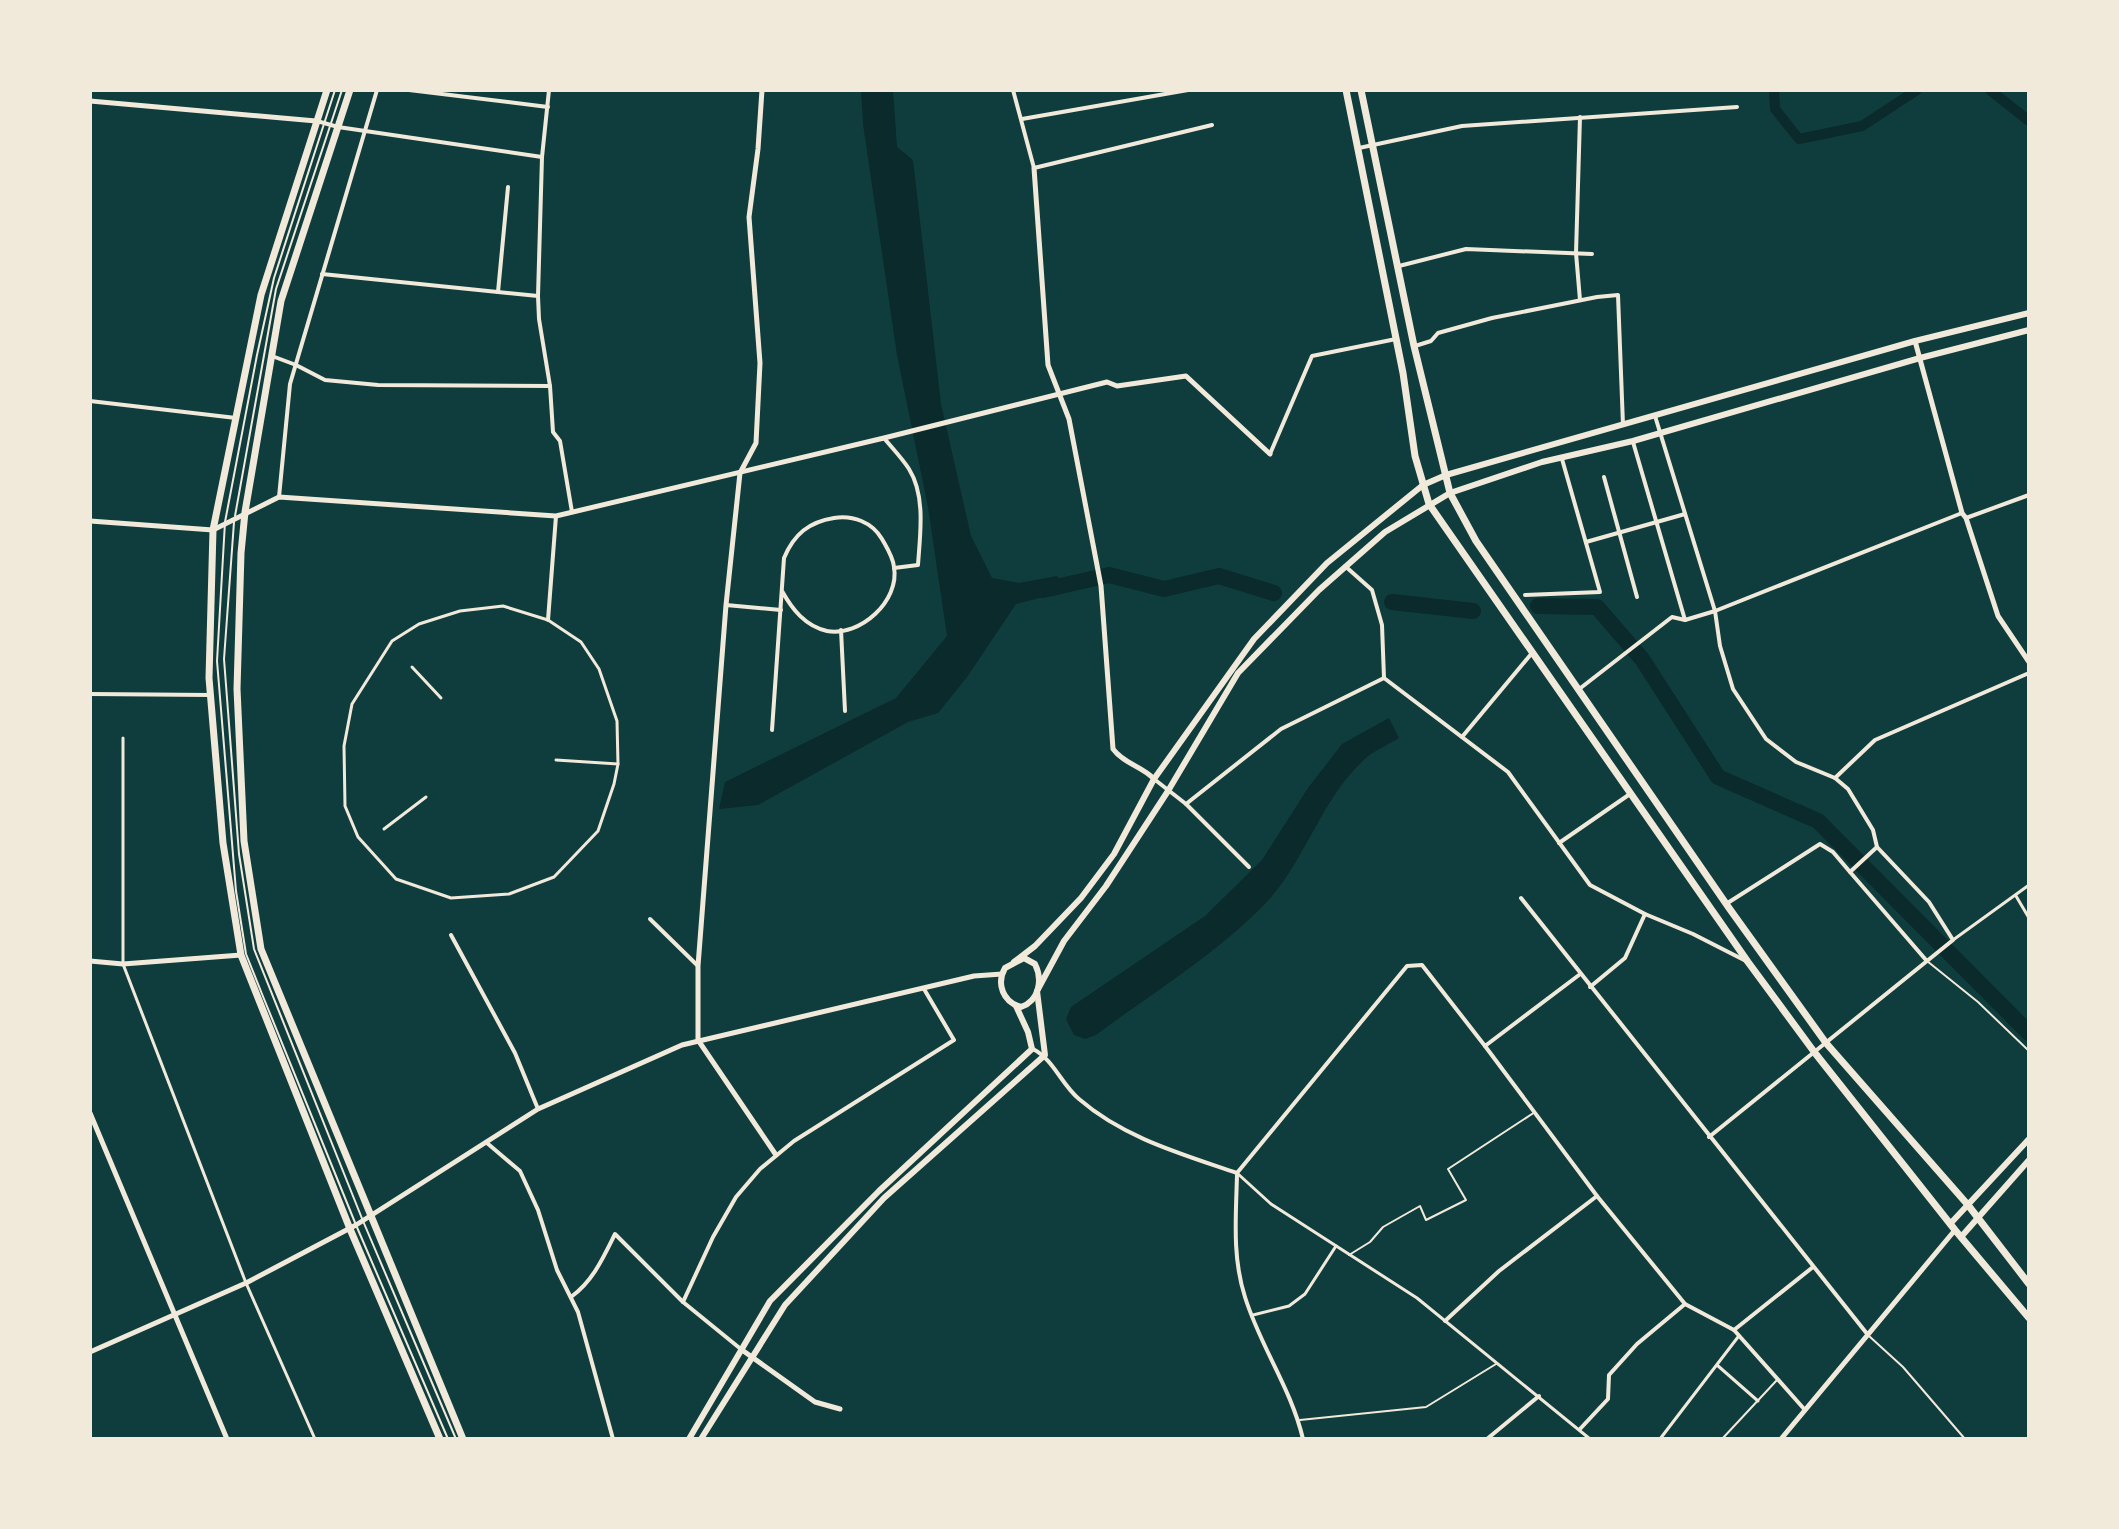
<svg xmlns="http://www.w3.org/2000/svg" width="2119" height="1529" font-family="Karla,sans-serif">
  <rect width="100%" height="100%" fill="#0f3d3e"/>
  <g fill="#0a2a2b">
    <path d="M 861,90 L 893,90 L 897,147 L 913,160 L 941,404 L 971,536 L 992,578 L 1019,583 L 1057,576 L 1067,591 L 1016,604 L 967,677 L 938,713 L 908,722 L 758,805 L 719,809 L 725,782 L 896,698 L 947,636 L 928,507 L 897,355 L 863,124 Z"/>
    <path d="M 1389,718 L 1399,738 C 1389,744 1376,750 1367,757 C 1320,798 1306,863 1262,907 C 1213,956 1151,994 1096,1035 L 1085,1039 L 1074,1035 L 1066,1019 L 1071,1007 L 1205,916 L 1262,860 L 1308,788 L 1342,744 Z"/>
  </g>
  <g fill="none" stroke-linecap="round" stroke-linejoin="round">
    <g stroke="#0a2a2b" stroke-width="10">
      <path d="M 1774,90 L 1775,109 L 1799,139 L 1862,126 L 1917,90"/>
      <path d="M 1990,90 L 2029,121"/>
    </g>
    <g stroke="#0a2a2b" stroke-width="16">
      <path d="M 1043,590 L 1109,575 L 1164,589 L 1219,576 L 1274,593"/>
      <path d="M 1392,602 L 1473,611"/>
      <path d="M 1538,606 L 1597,607 L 1642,659 L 1718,777 L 1818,821 L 2029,1033"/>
    </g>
    <g stroke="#f1e9da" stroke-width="2">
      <path d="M 335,90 L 274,278 L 257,355 L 225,522 L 217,661 L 236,891 L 246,954 L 262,994 L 356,1225 L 448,1439"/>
      <path d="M 235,516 L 276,289 L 342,90"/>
      <path d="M 234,522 L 224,659 L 239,854 L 254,949 L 363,1221 L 456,1439"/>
      <path d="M 1927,961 L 1978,1002 L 2029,1051"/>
      <path d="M 1349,1255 L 1370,1242 L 1383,1227 L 1420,1206 L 1426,1220 L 1466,1200 L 1448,1169 L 1535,1112"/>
      <path d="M 1869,1336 L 1903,1367 L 1965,1439"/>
      <path d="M 1300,1420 L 1426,1407 L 1496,1364"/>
      <path d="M 1722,1439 L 1777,1380"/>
    </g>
    <g stroke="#f1e9da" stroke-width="3">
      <path d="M 503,606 L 548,620 L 581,642 L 599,669 L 617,721 L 618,764 L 614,784 L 598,831 L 554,877 L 509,894 L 451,898 L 396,879 L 358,837 L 345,806 L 344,746 L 352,704 L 392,641 L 419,624 L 460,611 Z"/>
      <path d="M 412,667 L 441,698"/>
      <path d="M 123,738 L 123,964 L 246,1283 L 315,1439"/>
      <path d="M 556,760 L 618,764"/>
      <path d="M 384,829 L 426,797"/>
      <path d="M 2016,896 L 2029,918"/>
      <path d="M 1953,940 L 2029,885"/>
      <path d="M 1237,1173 L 1271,1204 L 1417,1298 L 1590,1439"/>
      <path d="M 1253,1315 L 1289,1306 L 1305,1294 L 1336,1246"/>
      <path d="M 1717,1365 L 1758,1401"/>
      <path d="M 1660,1439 L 1738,1337"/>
    </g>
    <g stroke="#f1e9da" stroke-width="4">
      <path d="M 409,90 L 548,107"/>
      <path d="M 549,90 L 542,157 L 538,296 L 539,319 L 550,386 L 553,432 L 560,441 L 572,512"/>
      <path d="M 1013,90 L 1034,168 L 1212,125"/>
      <path d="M 1580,117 L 1576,253 L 1580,300"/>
      <path d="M 1022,119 L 1188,90"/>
      <path d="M 317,121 L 338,127 L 542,157"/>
      <path d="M 1359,148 L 1462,126 L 1737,107"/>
      <path d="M 1399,266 L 1466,249 L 1592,254"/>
      <path d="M 322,274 L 538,296"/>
      <path d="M 498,292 L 508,187"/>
      <path d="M 1415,346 L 1431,341 L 1438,333 L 1492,318 L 1597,297 L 1618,295 L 1623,425"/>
      <path d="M 272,356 L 296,365 L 325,380 L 378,385 L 550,386"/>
      <path d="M 90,401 L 236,418"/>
      <path d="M 1655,416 L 1715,611 L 1720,646 L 1733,689 L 1766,739 L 1796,762 L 1835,778 L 1848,789 L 1873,830 L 1877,847 L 1929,902 L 1953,940 L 1709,1137"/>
      <path d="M 884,438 C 892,448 902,458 909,469 C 926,496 920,535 918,565 L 894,568"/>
      <path d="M 1633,442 L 1685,620"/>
      <path d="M 1270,454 L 1312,356 L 1396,339"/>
      <path d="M 1604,477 L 1637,597"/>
      <path d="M 279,497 L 290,384 L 377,90"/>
      <path d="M 1966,518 L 2029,495"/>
      <path d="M 1586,542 L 1685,514"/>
      <path d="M 1345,566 L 1372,590 L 1382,625 L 1384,678 L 1508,772 L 1590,885 L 1645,914 L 1693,934 L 1746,961"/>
      <path d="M 1525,595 L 1600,592 L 1562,459"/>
      <path d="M 726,605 L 781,610"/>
      <path d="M 548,620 L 556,516"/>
      <path d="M 841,630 L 845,711"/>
      <path d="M 1578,690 L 1672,617 L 1685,620 L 1715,611 L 1962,513"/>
      <path d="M 90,694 L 211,695"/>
      <path d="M 772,730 L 784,558 C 794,534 809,522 834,518 C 853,515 872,522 882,539 C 887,548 893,557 894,567 C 900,601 860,637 827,631 C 805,626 792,609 782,591"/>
      <path d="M 1462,737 L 1532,653"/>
      <path d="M 1835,778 L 1875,740 L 2029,673"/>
      <path d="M 1154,779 L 1186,804 L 1249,867"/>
      <path d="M 1186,804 L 1281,729 L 1384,678"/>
      <path d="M 1559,843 L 1630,794"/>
      <path d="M 1877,847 L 1850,872 L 1926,960"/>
      <path d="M 1521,898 L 1868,1335"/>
      <path d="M 1726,904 L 1820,844 L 1833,852 L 1850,872"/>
      <path d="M 650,919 L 698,966"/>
      <path d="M 451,935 L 515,1053 L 538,1109"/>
      <path d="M 1590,987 L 1625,958 L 1645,914"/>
      <path d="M 1485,1046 L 1597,1196 L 1685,1304 L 1734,1330 L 1805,1410"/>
      <path d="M 1033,1049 C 1054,1060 1061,1084 1079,1099 C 1124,1138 1182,1154 1237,1173"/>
      <path d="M 487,1143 L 520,1171 L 538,1210 L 557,1270 L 578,1312 L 613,1439"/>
      <path d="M 1237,1173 L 1407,966 L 1422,965 L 1485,1046 L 1579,975"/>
      <path d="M 1237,1175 C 1236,1216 1232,1257 1245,1297 C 1260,1346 1291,1388 1303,1439"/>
      <path d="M 571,1297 C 593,1281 603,1258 615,1234 L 683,1302 L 742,1350"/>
      <path d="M 683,1302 L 713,1237 L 736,1197 L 760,1169 L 794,1141 L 954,1040 L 924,989"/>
      <path d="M 1445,1321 L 1499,1271 L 1597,1196"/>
      <path d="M 1734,1330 L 1813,1267"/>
      <path d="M 1580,1429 L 1608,1399 L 1609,1375 L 1637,1344 L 1685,1304"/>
      <path d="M 1487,1439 L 1539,1396"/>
    </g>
    <g stroke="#f1e9da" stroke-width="5">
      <path d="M 762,90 L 758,149 L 749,217 L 760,363 L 756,443 L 740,473 L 726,605 L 698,966 L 698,1040 L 776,1155"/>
      <path d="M 90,101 L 316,121"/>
      <path d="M 1034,168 L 1048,365 L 1069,419 L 1101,586 L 1113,749 C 1124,764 1142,766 1154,779"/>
      <path d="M 1915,341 L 1962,513 L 1966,518 L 1998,616 L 2029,662"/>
      <path d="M 90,521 L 213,530 L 279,497 L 556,516 L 884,438 L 1107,382 L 1117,386 L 1186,376 L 1270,454"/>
      <path d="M 90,961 L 123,964 L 241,955"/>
      <path d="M 90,1113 L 227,1439"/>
      <path d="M 742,1350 L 815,1402 L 840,1409"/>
      <path d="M 90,1352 L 246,1283 L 356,1225 L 538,1109 L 682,1045 L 974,976 L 1002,974"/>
      <path d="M 1781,1439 L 1955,1230"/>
    </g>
    <g stroke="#f1e9da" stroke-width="6">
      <path d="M 1024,958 L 1035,964 C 1043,980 1039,1001 1021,1007 C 1003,1002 996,984 1005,968 Z"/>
      <path d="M 1014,962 L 1035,946 L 1081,898 L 1114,854 L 1154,779 L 1254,639 L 1327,563 L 1423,485 L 1446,475 L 1915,341 L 2029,313"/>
      <path d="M 1950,1224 L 2029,1139"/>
      <path d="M 1961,1237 L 2029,1160"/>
      <path d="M 689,1439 L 770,1301 L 879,1191 L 1032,1049 L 1028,1032 L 1016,1006"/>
      <path d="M 701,1439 L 785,1305 L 884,1198 L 1045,1055 L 1037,991 L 1064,941 L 1106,886 L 1168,791 L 1238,673 L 1319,590 L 1385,532 L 1450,493 L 1542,462 L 1633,441 L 1920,358 L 2029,330"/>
    </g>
    <g stroke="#f1e9da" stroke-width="7">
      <path d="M 327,90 L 261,295 L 213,530 L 209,678 L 223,843 L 241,955 L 350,1229 L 440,1439"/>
      <path d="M 350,90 L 281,301 L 245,512 L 241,553 L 237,689 L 244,841 L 261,949 L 463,1439"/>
    </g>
    <g stroke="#f1e9da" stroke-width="7">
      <path d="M 1346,90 L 1403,373 L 1415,456 L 1429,504 L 1748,962 L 1815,1053 L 1955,1230 L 2029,1318"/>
      <path d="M 1361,90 L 1414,346 L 1450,493 L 1476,541 L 1729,908 L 1826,1043 L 1968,1205 L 2029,1284"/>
    </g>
  </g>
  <rect width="2119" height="1529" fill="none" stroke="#f1e9da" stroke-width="184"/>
</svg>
